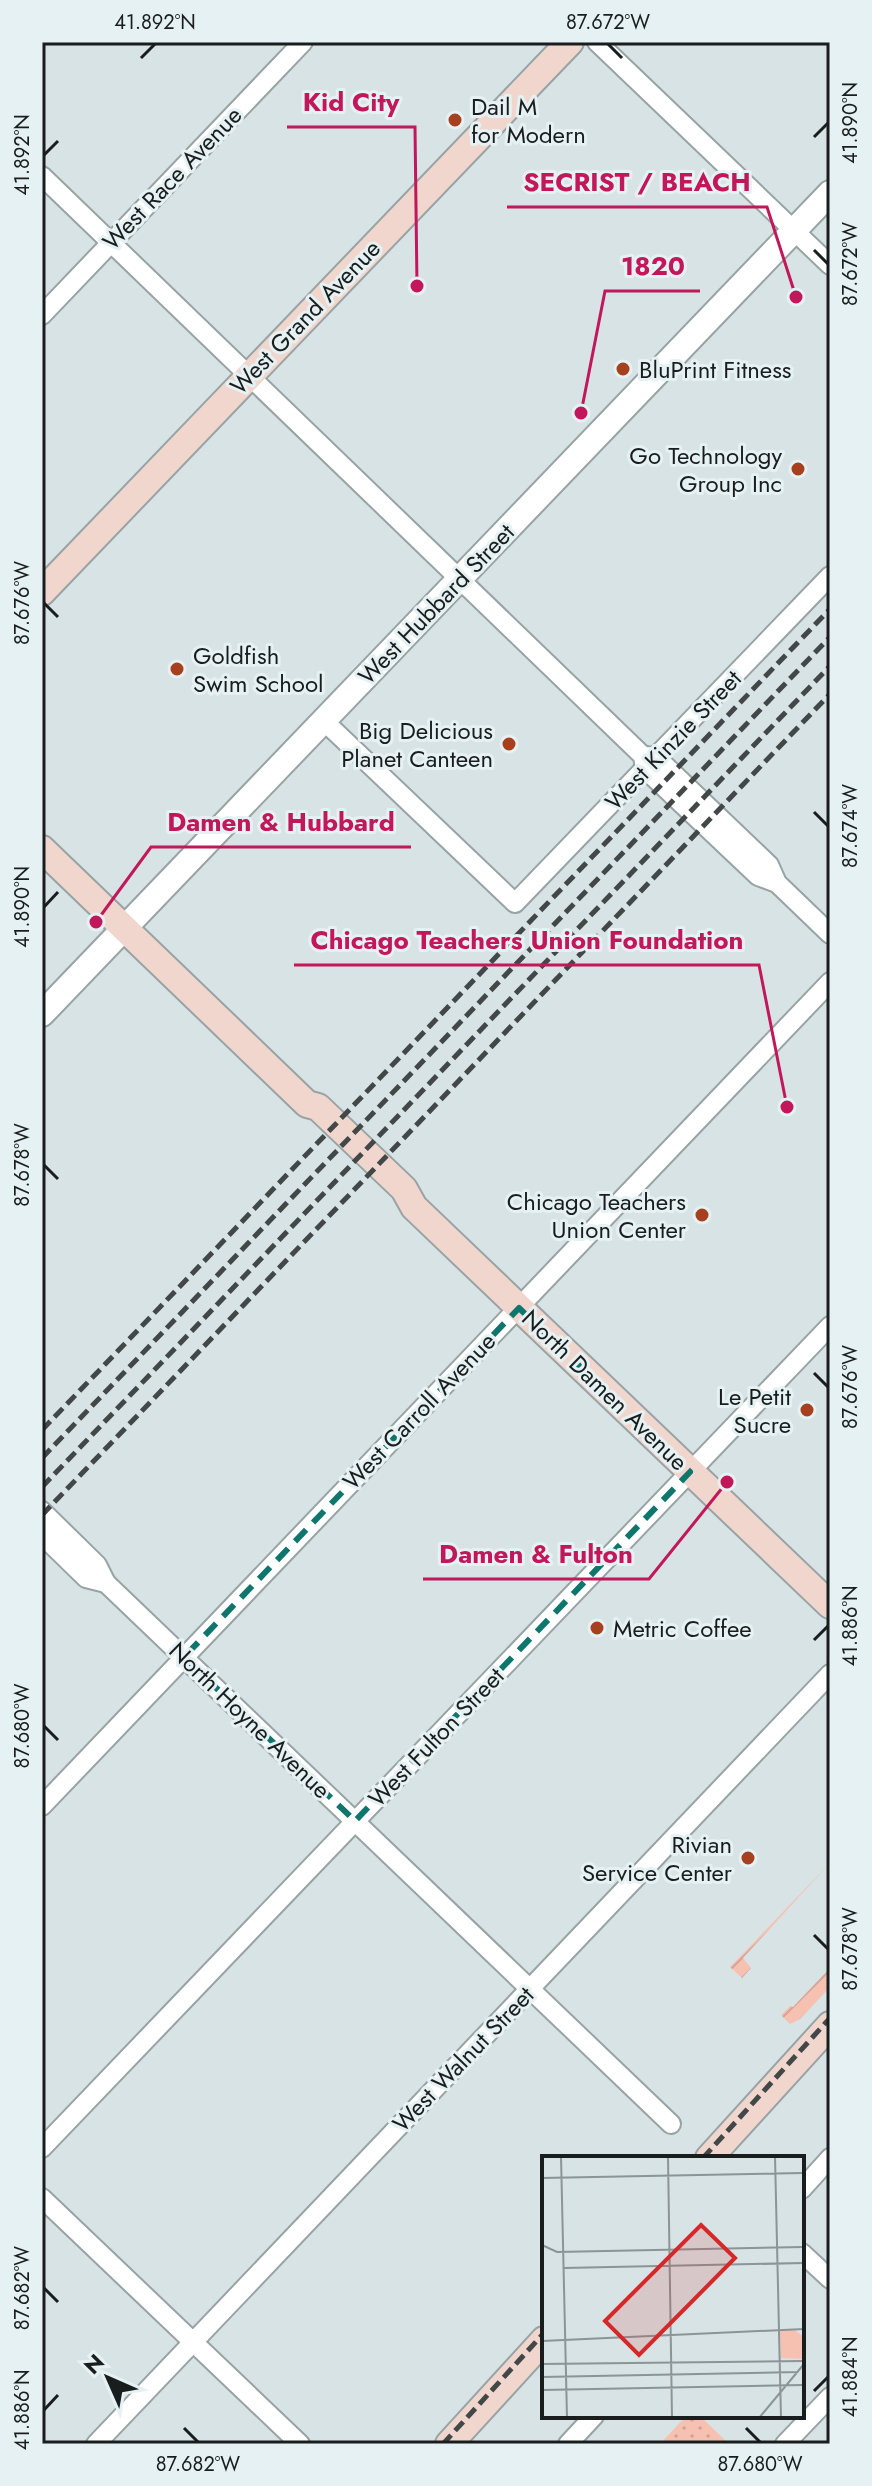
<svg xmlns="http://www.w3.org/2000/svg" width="872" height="2486" font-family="Jost,sans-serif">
  <defs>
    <pattern id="grass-dots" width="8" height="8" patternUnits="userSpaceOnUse" patternTransform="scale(2)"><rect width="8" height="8" fill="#f7c1b1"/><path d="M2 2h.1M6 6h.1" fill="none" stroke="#d3a598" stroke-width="1.8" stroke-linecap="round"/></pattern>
    <pattern id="garden-furrows" width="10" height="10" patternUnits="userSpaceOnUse" patternTransform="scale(2)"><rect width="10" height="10" fill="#f7c1b1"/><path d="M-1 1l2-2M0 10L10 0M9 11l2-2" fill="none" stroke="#d3a598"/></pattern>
  </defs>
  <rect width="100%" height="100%" fill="#d8e3e5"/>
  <path fill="url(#grass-dots)" d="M 686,2416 L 700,2416 L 729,2444 L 660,2444 Z"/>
  <g fill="url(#garden-furrows)">
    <path d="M 830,1863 L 743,1958 L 751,1968 L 742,1978 L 730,1967 Z"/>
    <path d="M 830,1968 L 830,1987 L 800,2019 L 790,2024 L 781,2015 L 790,2006 L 793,2007 Z"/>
  </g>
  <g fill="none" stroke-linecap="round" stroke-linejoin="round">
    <defs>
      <g id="minor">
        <path d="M 597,42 L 830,265"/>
        <path d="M 42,176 L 643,756 L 645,769 L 758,876 L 777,883"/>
        <path d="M 42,315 L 303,42"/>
        <path d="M 324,721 L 515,903 L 830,576"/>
        <path d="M 645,756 L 656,757 L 769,865 L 777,883 L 830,934"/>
        <path d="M 42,1511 L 97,1565 L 106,1583 L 671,2124"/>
        <path d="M 42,1535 L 86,1578 L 106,1583"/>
        <path d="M 42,1806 L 830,982"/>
        <path d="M 42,2148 L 830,1326"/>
        <path d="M 802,2189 L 830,2158"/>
        <path d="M 42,2198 L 300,2444"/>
        <path d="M 802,2253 L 830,2279"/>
        <path d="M 96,2444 L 830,1674"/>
        <path d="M 568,2444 L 594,2416"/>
        <path d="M 785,2444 L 830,2397"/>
      </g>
      <path id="tertiary" d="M 42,1014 L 830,193"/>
      <g id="secondary">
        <path d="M 42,592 L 570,42"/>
        <path d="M 42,849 L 307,1104 L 318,1107 L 404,1189 L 414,1207 L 830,1605"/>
        <path d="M 709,2158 L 830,2025"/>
        <path d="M 449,2444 L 544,2340"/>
      </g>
    </defs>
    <use href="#minor" stroke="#98a3a4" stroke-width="22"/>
    <use href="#tertiary" stroke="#98a3a4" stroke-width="28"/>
    <use href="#secondary" stroke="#98a3a4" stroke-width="30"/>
    <use href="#minor" stroke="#fff" stroke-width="18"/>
    <use href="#tertiary" stroke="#fff" stroke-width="24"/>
    <use href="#secondary" stroke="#f1d6ce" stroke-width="26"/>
    <g stroke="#424748" stroke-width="5" stroke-dasharray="12 6" stroke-linecap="butt">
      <path d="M 42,1430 L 830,609"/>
      <path d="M 42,1458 L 830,637"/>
      <path d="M 42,1487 L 830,666"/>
      <path d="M 42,1515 L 830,694"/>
      <path d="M 703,2158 L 830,2018"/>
      <path d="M 443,2444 L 544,2333"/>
    </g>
  </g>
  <path fill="none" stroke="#0f766e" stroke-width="6" stroke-dasharray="16 10" stroke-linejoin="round" d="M 519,1308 L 690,1472 L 355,1821 L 184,1657 Z"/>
  <path fill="none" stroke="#191d1d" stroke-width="3" d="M 608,44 L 622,58M 141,58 L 155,44M 814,137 L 828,123M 44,155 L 58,141M 814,250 L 828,264M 44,603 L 58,617M 814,812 L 828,826M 44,907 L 58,892M 44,1165 L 58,1179M 814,1373 L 828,1387M 814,1640 L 828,1626M 44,1726 L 58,1740M 814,1935 L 828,1949M 44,2288 L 58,2302M 814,2391 L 828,2377M 44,2410 L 58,2395M 184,2428 L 198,2442M 746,2428 L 760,2442"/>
  <g fill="#a7401e" stroke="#e5f1f2" stroke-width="3">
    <circle cx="455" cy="120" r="8"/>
    <circle cx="623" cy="369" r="8"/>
    <circle cx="798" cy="469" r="8"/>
    <circle cx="177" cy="669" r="8"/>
    <circle cx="509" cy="744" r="8"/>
    <circle cx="702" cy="1215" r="8"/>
    <circle cx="807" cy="1410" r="8"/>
    <circle cx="597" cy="1628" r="8"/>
    <circle cx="748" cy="1858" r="8"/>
  </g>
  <g text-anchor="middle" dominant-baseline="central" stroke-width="6" stroke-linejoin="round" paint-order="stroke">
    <g font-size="24" fill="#191d1d" stroke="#e5f1f2" text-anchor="end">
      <text x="471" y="106" text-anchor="start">Dail M<tspan x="471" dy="28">for Modern</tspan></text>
      <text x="639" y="369" text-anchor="start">BluPrint Fitness</text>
      <text x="782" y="455">Go Technology<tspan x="782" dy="28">Group Inc</tspan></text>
      <text x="193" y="655" text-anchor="start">Goldfish<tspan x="193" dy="28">Swim School</tspan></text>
      <text x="493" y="730">Big Delicious<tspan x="493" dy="28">Planet Canteen</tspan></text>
      <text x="686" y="1201">Chicago Teachers<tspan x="686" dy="28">Union Center</tspan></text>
      <text x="791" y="1396">Le Petit<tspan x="791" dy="28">Sucre</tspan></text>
      <text x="613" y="1628" text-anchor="start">Metric Coffee</text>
      <text x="732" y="1844">Rivian<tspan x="732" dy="28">Service Center</tspan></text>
    </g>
    <g font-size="24" fill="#191d1d" stroke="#e5f1f2">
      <text transform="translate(172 178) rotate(-46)">West Race Avenue</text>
      <text transform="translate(305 317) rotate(-46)">West Grand Avenue</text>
      <text transform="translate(436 604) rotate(-46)">West Hubbard Street</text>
      <text transform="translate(673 740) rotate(-46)">West Kinzie Street</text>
      <text transform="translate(605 1390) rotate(44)">North Damen Avenue</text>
      <text transform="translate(419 1411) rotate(-46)">West Carroll Avenue</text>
      <text transform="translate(250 1720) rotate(44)">North Hoyne Avenue</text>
      <text transform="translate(436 1737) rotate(-46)">West Fulton Street</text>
      <text transform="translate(463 2059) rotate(-46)">West Walnut Street</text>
    </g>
  </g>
  <g transform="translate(542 2156)">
    <rect width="262" height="262" fill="#d8e3e5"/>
    <path d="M 238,174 L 253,174 L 262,181 L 262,203 L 239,202 Z" fill="#f7c1b1"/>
    <path fill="none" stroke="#8c9495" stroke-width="2" d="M 19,0 L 25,262M 126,0 L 130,262M 233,0 L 239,262M 0,22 L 262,17M 0,89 L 15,96 L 262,91M 22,112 L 262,107M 0,185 L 262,173M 0,208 L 262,205M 0,221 L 256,216M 0,234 L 262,229M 217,262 L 262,208"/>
    <path fill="#d62828" fill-opacity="0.15" stroke="#d62828" stroke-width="4" d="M 159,69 L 193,102 L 97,199 L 63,165 Z"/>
    <rect width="262" height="262" fill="none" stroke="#191d1d" stroke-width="4"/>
  </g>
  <path fill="none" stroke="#c2185b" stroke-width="3" d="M417 286L415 127H287M796 297L767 207H507M581 413L605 291H700M96 922L151 847H411M787 1107L759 965H294M727 1482L649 1579H423"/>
  <g fill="#c2185b" stroke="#e5f1f2" stroke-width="3">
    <circle cx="417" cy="286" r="8"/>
    <circle cx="796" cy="297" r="8"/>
    <circle cx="581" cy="413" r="8"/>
    <circle cx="96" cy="922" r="8"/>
    <circle cx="787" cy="1107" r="8"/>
    <circle cx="727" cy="1482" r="8"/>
  </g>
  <g font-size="26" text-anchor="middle" font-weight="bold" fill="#c2185b" stroke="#e5f1f2" stroke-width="6" stroke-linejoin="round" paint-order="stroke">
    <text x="351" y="111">Kid City</text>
    <text x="637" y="191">SECRIST / BEACH</text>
    <text x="653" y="275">1820</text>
    <text x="281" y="831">Damen &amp; Hubbard</text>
    <text x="527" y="949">Chicago Teachers Union Foundation</text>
    <text x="536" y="1563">Damen &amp; Fulton</text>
  </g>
  <rect width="872" height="2486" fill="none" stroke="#e5f1f2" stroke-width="88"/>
  <g transform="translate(108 2378) rotate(315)" stroke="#e5f1f2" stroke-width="6" paint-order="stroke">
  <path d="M0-6L14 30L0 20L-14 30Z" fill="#191d1d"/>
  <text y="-12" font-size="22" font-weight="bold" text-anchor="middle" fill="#191d1d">N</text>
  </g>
  <rect x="44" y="44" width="784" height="2398" fill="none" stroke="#191d1d" stroke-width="3"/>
  <g font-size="20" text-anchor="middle" fill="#191d1d">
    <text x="155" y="29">41.892°N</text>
    <text x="608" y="29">87.672°W</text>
    <text transform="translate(850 123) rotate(-90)" y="7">41.890°N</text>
    <text transform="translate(22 155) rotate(-90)" y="7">41.892°N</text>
    <text transform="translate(850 264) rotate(-90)" y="7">87.672°W</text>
    <text transform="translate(22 603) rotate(-90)" y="7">87.676°W</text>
    <text transform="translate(850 826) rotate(-90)" y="7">87.674°W</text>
    <text transform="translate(22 907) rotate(-90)" y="7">41.890°N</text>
    <text transform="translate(22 1165) rotate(-90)" y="7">87.678°W</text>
    <text transform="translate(850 1387) rotate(-90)" y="7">87.676°W</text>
    <text transform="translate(850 1626) rotate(-90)" y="7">41.886°N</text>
    <text transform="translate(22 1726) rotate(-90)" y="7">87.680°W</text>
    <text transform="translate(850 1949) rotate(-90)" y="7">87.678°W</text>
    <text transform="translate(22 2288) rotate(-90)" y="7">87.682°W</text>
    <text transform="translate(850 2377) rotate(-90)" y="7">41.884°N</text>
    <text transform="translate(22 2410) rotate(-90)" y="7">41.886°N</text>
    <text x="198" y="2471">87.682°W</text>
    <text x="760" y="2471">87.680°W</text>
  </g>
</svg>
